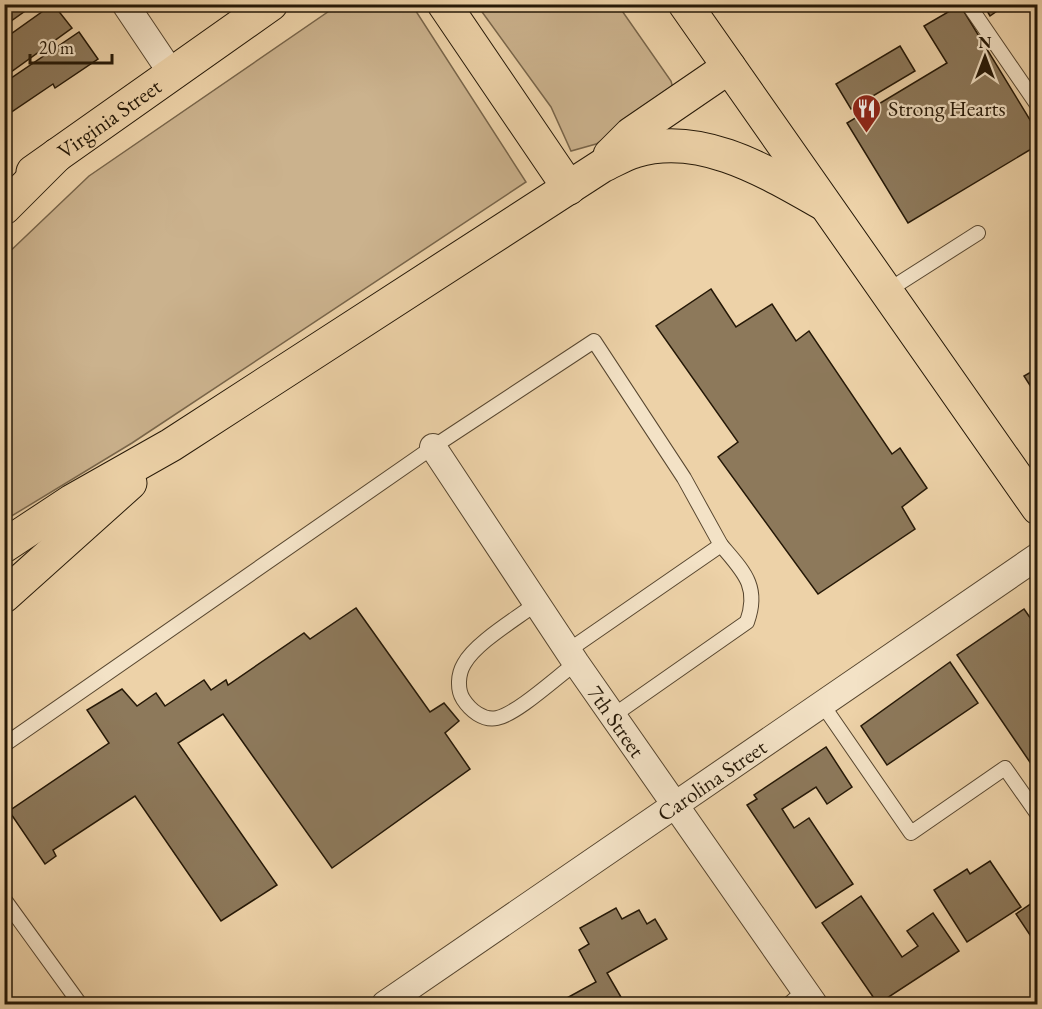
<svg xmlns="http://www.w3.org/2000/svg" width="1042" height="1009" font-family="'EB Garamond',serif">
  <rect width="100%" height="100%" fill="#edd2a8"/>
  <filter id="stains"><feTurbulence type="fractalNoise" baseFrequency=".00333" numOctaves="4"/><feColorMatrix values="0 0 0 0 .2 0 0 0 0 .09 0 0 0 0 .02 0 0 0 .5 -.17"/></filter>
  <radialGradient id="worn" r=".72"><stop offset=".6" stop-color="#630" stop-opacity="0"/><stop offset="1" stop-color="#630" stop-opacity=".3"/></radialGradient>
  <g fill="#cbb28d" stroke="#78654a" stroke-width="1.5">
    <path d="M 338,5 L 412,5 L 526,182 L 132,443 L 5,520 L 5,256 L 89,176 Z"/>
    <path d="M 477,5 L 618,5 L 671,81 L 674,92 L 596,144 L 571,151 L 551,107 Z"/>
  </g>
  <g fill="#8d795b" stroke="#251807" stroke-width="1.5">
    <path d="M 4,4 L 35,4 L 4,26 Z"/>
    <path d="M 53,4 L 72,28 L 4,77 L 4,39 Z"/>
    <path d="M 983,4 L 1007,4 L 990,16 Z"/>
    <path d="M 960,5 L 1038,133 L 1038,145 L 908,223 L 847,123 L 947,63 L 924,26 Z"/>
    <path d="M 79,32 L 98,59 L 55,88 L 53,84 L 4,117 L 4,83 Z"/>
    <path d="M 900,46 L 915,71 L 851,109 L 836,84 Z"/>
    <path d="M 711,289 L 736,327 L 772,304 L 796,341 L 809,331 L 892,454 L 900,448 L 927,488 L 902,507 L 915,529 L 818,594 L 718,457 L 738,442 L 656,326 Z"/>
    <path d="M 1038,368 L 1038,398 L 1024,376 Z"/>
    <path d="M 356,608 L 430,712 L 444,703 L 459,721 L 445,733 L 470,769 L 332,868 L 223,714 L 178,743 L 277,885 L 221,921 L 135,796 L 53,850 L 56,856 L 45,864 L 9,811 L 109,743 L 87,710 L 122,689 L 137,706 L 156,693 L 165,706 L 204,680 L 211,690 L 226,680 L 228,685 L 304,633 L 310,639 Z"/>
    <path d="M 1024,609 L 1038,629 L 1038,774 L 957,655 Z"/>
    <path d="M 950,662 L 978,703 L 887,765 L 861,726 Z"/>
    <path d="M 826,747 L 852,787 L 827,804 L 816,787 L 782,809 L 794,828 L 809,818 L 853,884 L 816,908 L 747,805 L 757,799 L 754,795 Z"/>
    <path d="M 990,861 L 1021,907 L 967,942 L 934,890 L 967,869 L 970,874 Z"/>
    <path d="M 861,896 L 902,957 L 918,946 L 907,931 L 933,913 L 959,951 L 878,1004 L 822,923 Z"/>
    <path d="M 1038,899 L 1038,947 L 1016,914 Z"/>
    <path d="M 616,908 L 622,919 L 639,910 L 647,924 L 655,919 L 667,939 L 607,973 L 625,1004 L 556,1004 L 596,982 L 579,950 L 589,944 L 580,928 Z"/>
  </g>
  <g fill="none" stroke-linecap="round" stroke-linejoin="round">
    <defs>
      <g id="service">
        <path d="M 968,4 L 1038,106"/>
        <path d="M 887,291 L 978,233"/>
        <path d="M 538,602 C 518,618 476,642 464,664 C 458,674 457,689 463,699 C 470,710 483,721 497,718 C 517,714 558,676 576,663"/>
        <path d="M 569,650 L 721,545 C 743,571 760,586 747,622 L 614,715"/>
        <path d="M 822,704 L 911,833 L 1005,768 L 1038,815"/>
        <path d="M 4,745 L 433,447 L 594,341 L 684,478 L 721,545"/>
        <path d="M 4,899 L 80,1004"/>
        <path d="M 789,1004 L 804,991"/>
      </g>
      <g id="minor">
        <path d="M 125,4 L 172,74"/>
        <path id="s1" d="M 433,447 L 576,663 L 814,1004"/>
        <path id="s2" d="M 385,1004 L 1038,556"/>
      </g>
      <g id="primary">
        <path d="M 685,4 L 1038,508"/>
        <path id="s3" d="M 33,172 L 271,4"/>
      </g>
      <g id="motorway">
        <path d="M 444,4 L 569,188"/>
        <path d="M 610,155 L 631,134 L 729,67"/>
        <path d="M 4,208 L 57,155"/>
        <path d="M 4,546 L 72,501 L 171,445 L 602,166 C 613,161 624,154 635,151 C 701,131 767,172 822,203"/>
        <path d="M 4,596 L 130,483"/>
      </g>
    </defs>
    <use href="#service" stroke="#57462f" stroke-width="16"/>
    <use href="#minor" stroke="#57462f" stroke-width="28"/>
    <use href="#primary" stroke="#251807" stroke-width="35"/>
    <use href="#motorway" stroke="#251807" stroke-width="35"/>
    <use href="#service" stroke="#f3e2c6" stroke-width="14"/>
    <use href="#minor" stroke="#f3e2c6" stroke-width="26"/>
    <use href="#primary" stroke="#edd2a8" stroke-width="33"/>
    <use href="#motorway" stroke="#edd2a8" stroke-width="33"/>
  </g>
  <defs>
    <symbol id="restaurant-pin" viewBox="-11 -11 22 30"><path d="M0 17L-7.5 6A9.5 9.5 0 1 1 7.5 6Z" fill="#8f2418" stroke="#f3e2c6"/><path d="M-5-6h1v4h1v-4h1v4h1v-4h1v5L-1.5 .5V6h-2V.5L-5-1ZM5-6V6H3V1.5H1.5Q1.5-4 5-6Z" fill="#fff"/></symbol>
  </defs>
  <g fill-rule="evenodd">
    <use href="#restaurant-pin" x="850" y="92" width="33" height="45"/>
  </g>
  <g text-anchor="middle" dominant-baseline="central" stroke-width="4.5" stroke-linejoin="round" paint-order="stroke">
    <g font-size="22" fill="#251807" stroke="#f3e2c6" text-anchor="start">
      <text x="888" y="108">Strong Hearts</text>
    </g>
    <g font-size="22" fill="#251807" stroke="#f3e2c6">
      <text stroke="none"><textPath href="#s3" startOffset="93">Virginia Street</textPath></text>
      <text stroke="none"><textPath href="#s1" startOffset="330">7th Street</textPath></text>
      <text stroke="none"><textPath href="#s2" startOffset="396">Carolina Street</textPath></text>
    </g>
  </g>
  <rect width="1042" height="1009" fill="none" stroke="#edd2a8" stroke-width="24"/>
  <rect x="6" y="6" width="1030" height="997" fill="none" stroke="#251807" stroke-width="3"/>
  <rect x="12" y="12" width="1018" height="985" fill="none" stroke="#251807" stroke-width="1.5"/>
  <g transform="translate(985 57)" stroke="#f3e2c6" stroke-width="4.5" paint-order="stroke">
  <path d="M0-4.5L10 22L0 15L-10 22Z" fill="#251807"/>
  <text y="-9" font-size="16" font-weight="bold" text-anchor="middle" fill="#251807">N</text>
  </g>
  <path d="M30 54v9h82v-9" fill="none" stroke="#251807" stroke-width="3"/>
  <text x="39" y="54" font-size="18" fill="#251807" stroke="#f3e2c6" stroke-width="4.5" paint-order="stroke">20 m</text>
  <rect width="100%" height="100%" filter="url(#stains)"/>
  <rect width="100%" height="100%" fill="url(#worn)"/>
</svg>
